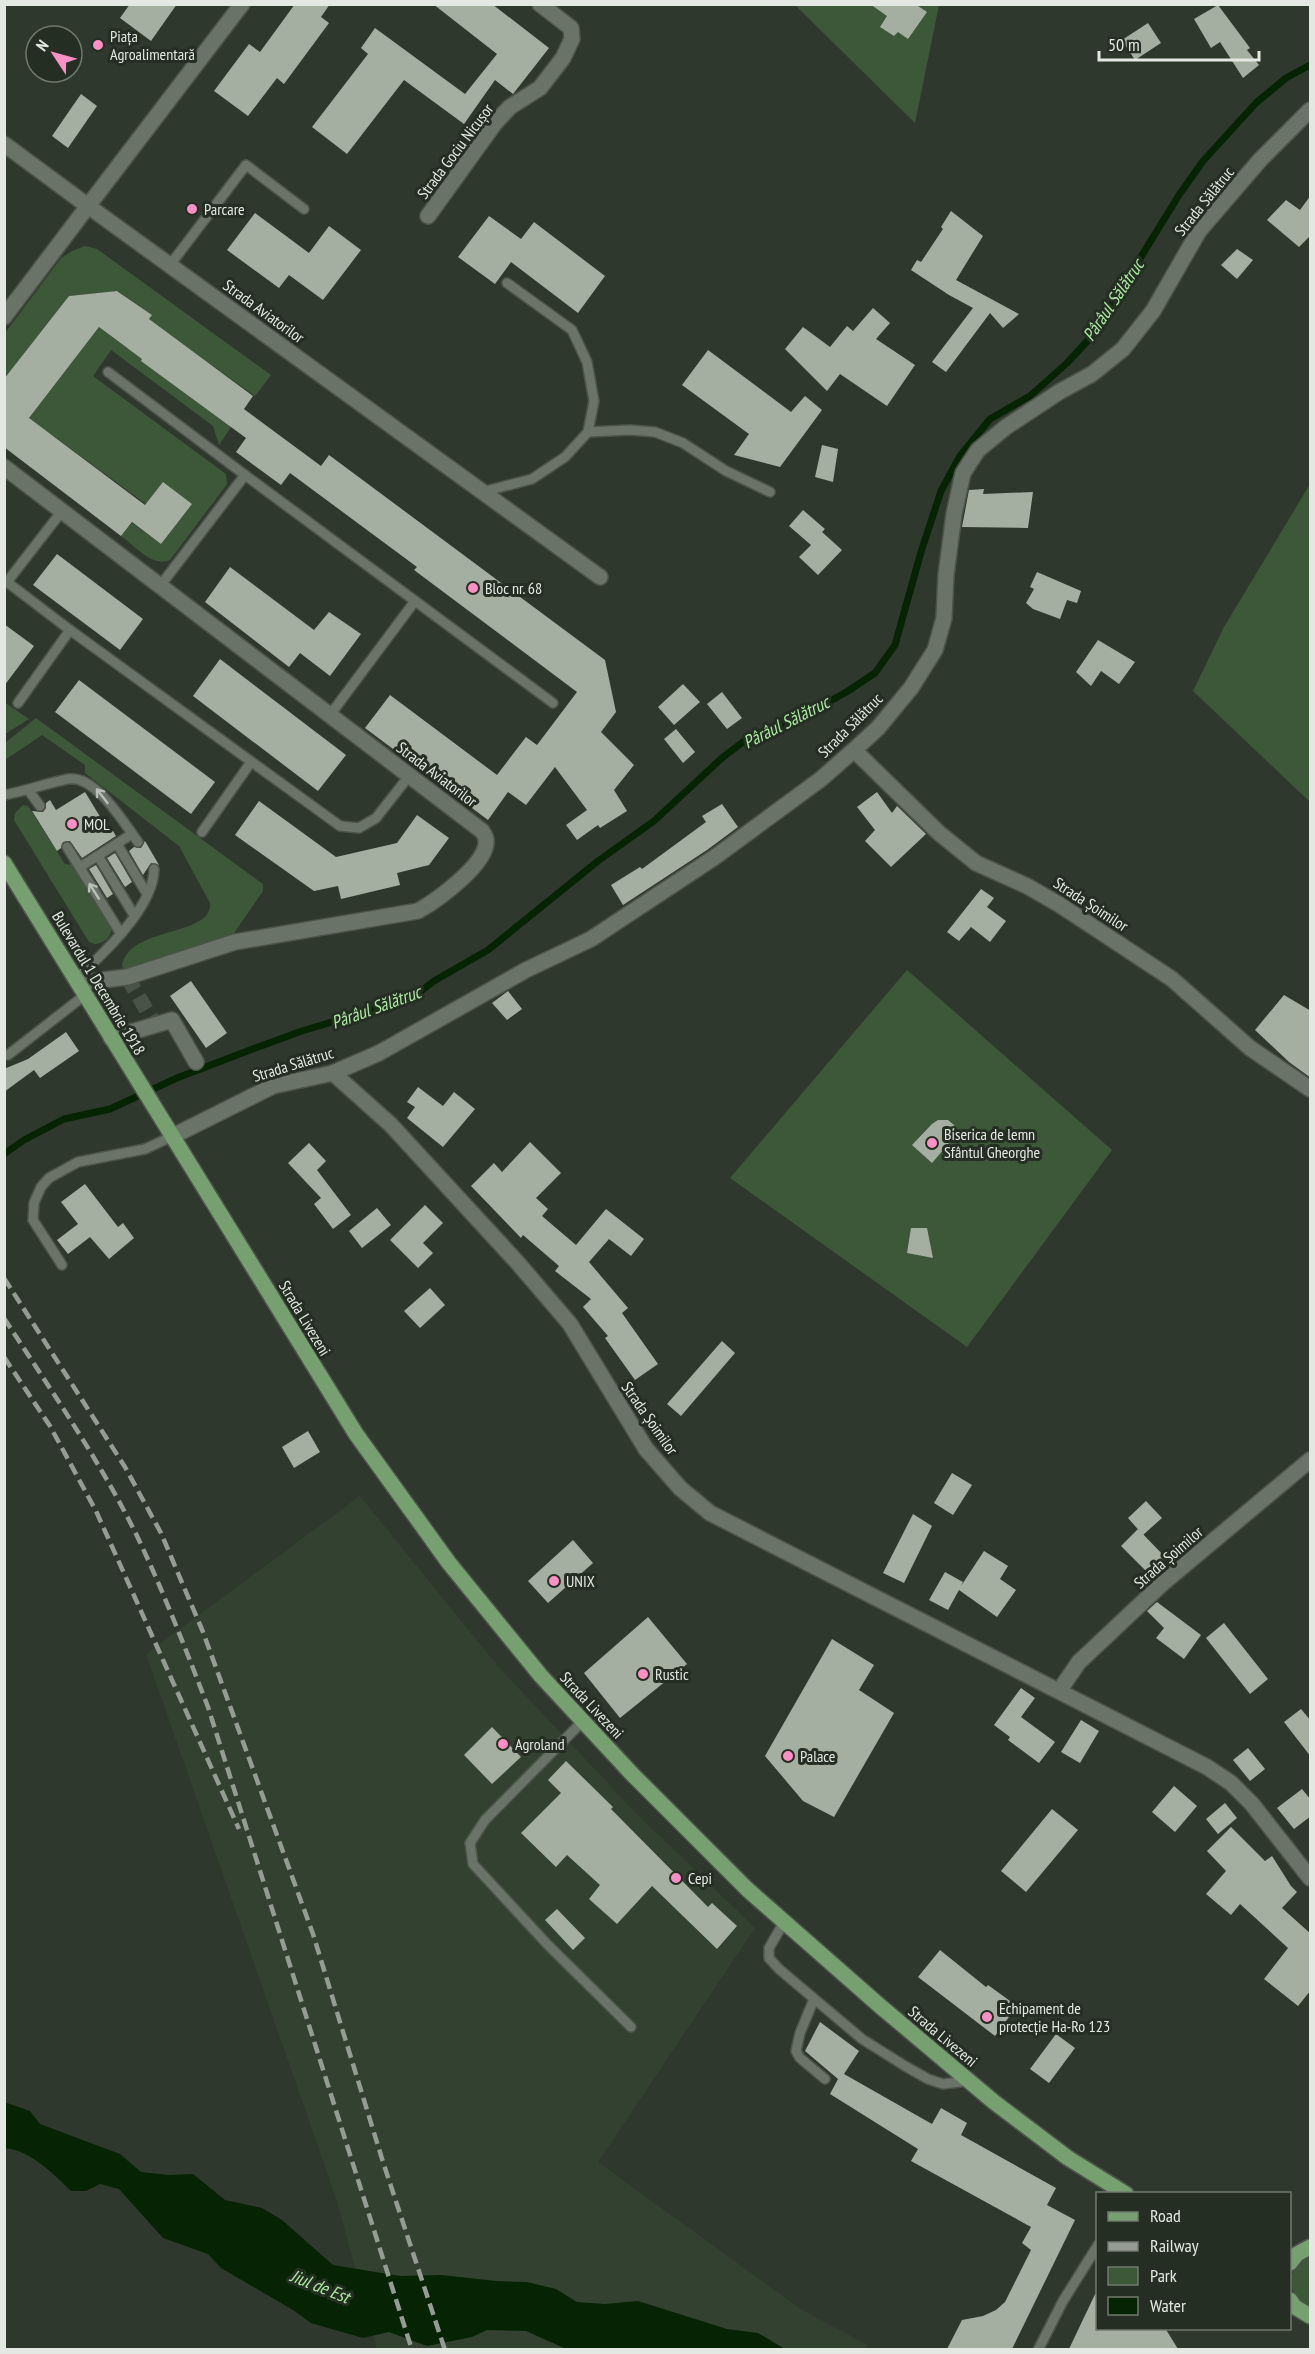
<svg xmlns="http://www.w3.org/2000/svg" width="1315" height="2354" font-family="'PT Sans Narrow',sans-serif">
  <rect width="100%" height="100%" fill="#2f382d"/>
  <path fill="#334131" d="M 360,1496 L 497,1665 L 631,1808 L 755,1928 L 598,2162 L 802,2310 L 868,2345 L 865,2349 L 377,2349 L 336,2198 L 146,1654 Z"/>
  <g fill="#3d5838">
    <path d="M 795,5 L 939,5 L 915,123 Z"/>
    <path d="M 85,246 L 97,249 L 271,375 L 255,396 L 164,331 L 231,427 L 219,445 L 213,426 L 111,350 L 93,376 L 226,474 L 227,484 L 222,491 L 170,560 C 153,568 135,546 121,536 L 132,523 L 161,544 L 146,504 L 52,435 L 6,448 L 99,327 L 128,349 L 152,315 L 118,291 L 69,296 L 5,378 L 5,333 L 61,258 L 72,251 Z"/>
    <path d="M 1310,484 L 1310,802 L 1193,691 L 1224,627 Z"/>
    <path d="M 4,702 L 29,719 L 5,734 L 4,733 Z"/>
    <path d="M 36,718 L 263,884 L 263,891 L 232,936 L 126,971 L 122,966 C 128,926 213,937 210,903 L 179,846 L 85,773 L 85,765 L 42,735 L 5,760 L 5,743 Z"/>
    <path d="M 23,805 L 28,806 L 65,864 L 73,865 L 112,928 C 110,938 105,943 95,944 L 89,942 L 14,820 L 15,813 Z"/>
    <path d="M 907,970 L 1112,1150 L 967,1347 L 730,1178 Z"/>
    <path d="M 1310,2254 L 1310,2309 C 1285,2291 1283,2272 1310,2254 Z"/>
  </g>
  <path fill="#062403" d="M 4,2102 L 30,2111 L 40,2124 L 120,2154 L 141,2172 L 169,2175 L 193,2174 L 225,2200 L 262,2208 L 282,2220 L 333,2265 L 400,2276 L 441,2275 L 496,2281 L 527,2282 L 556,2289 L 577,2302 L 605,2304 L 638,2301 L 727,2329 L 758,2333 L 785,2349 L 566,2349 L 526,2331 L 487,2330 L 472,2337 L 427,2346 L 389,2332 L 363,2338 L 311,2323 L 293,2310 L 221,2268 L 208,2254 L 163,2238 L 119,2189 L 100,2184 L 86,2191 L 71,2191 C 52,2173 32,2151 5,2148 Z"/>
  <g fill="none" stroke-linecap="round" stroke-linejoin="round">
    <path stroke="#062403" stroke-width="7" d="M 4,1154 L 24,1140 L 64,1119 L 110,1109 L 177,1078 L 250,1050 L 302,1031 L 412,998 L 434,981 L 488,950 L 598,861 L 654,821 L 723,757 L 751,736 L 797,720 L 848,691 L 875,673 L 895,645 L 921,552 L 941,491 L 960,456 L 990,419 L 1030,396 L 1067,363 L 1093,335 L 1179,195 L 1203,161 L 1256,103 L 1286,78 L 1310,65"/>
  </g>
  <g fill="#a4afa2">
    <path d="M 130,4 L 177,4 L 151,41 L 120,18 Z"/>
    <path d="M 295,4 L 330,4 L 321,17 L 329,23 L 284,84 L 277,78 L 248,116 L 214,91 L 249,44 L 260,52 Z"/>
    <path d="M 433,4 L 492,4 L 549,48 L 513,94 L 495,80 L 464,124 L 404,80 L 347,154 L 312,127 L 368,54 L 361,48 L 375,28 L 465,94 L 497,54 Z"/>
    <path d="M 870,4 L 915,4 L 927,12 L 908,39 L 898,32 L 894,36 L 880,27 L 887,16 Z"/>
    <path d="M 1218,5 L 1250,48 L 1247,50 L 1259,65 L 1243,78 L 1220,42 L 1211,48 L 1194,19 Z"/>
    <path d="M 1148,23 L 1161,43 L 1135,60 L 1122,40 Z"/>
    <path d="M 81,94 L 97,106 L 68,148 L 52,136 Z"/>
    <path d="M 1311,195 L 1311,235 L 1299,247 L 1267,220 L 1286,200 L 1300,210 Z"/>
    <path d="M 951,211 L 983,236 L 956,280 L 1019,314 L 1003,328 L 990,313 L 946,372 L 932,362 L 973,308 L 949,295 L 911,270 L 917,260 L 921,262 L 943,229 L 941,227 Z"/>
    <path d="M 255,213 L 309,253 L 329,226 L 361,250 L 323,300 L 289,275 L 279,288 L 227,250 Z"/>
    <path d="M 489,216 L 521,239 L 534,222 L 605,276 L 578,313 L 511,262 L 495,284 L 458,257 Z"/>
    <path d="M 1237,249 L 1253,260 L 1237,279 L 1221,265 Z"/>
    <path d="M 117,291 L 152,315 L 149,319 L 253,396 L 244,409 L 321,466 L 329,455 L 605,660 L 616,712 L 601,732 L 634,765 L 614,790 L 627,811 L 600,828 L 598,825 L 577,840 L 566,825 L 587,810 L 555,767 L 526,805 L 508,792 L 488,820 L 365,728 L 390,695 L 497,775 L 526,737 L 537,745 L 577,692 L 414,570 L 417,567 L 290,473 L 281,485 L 236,452 L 246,438 L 141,361 L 142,359 L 99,327 L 29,418 L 145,505 L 163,482 L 192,504 L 161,544 L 132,522 L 121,536 L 4,447 L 4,379 L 69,296 Z"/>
    <path d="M 873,308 L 890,323 L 876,339 L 915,365 L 887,406 L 840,374 L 827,391 L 785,349 L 803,327 L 830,347 L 847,326 L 853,331 Z"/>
    <path d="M 708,350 L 791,412 L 805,396 L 822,410 L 780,467 L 734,455 L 749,434 L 682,385 Z"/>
    <path d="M 822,445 L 838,449 L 833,482 L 815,477 Z"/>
    <path d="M 984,489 L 983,494 L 1033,492 L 1028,528 L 962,527 L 969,490 Z"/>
    <path d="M 803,510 L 825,529 L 822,532 L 842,550 L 818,575 L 799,557 L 811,545 L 789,526 Z"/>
    <path d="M 57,554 L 143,619 L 120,650 L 33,585 Z"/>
    <path d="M 230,567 L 314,630 L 329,612 L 361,634 L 330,676 L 300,653 L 289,667 L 205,602 Z"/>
    <path d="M 1037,572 L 1081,591 L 1077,603 L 1067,600 L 1060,619 L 1033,609 L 1026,603 L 1034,589 L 1030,587 Z"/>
    <path d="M 4,624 L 34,646 L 4,686 Z"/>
    <path d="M 1098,640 L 1135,662 L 1119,684 L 1101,671 L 1091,686 L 1076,672 Z"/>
    <path d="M 220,659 L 346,755 L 318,791 L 193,696 Z"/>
    <path d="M 79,680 L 215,782 L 191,814 L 55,712 Z"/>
    <path d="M 683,684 L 700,702 L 674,725 L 658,707 Z"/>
    <path d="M 722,692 L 742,718 L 727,729 L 707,704 Z"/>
    <path d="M 676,729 L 695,752 L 683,763 L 664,739 Z"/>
    <path d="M 85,792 L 110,833 L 113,831 L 116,836 L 82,858 L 70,841 L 63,842 L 61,848 L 57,851 L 32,811 L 43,812 L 46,808 L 46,803 L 50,800 L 56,810 Z"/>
    <path d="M 877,792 L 892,813 L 897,806 L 926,834 L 891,867 L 865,841 L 875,830 L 857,807 Z"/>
    <path d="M 259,801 L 336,857 L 397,843 L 417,815 L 449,838 L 429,865 L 397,873 L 400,885 L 341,899 L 338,886 L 314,891 L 235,835 Z"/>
    <path d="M 722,804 L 738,827 L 707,850 L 623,905 L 611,885 L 640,867 L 642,869 L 706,822 L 702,816 Z"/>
    <path d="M 145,841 L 159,865 L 151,863 L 143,875 L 129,851 L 134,847 L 141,848 Z"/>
    <path d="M 115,853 L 132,882 L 125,887 L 107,858 Z"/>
    <path d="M 96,865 L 113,894 L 107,898 L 89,869 Z"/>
    <path d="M 981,889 L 994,898 L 987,907 L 1006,921 L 990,942 L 971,927 L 959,941 L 947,932 Z"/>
    <path d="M 191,981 L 227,1033 L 206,1048 L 170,996 Z"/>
    <path d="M 508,991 L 522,1009 L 507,1020 L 492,1003 Z"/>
    <path d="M 1284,995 L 1311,1011 L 1311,1078 L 1289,1062 L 1255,1030 Z"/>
    <path d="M 66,1032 L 79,1051 L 40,1078 L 34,1070 L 4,1092 L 4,1069 L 28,1059 Z"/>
    <path d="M 418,1087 L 443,1106 L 454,1092 L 475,1109 L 443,1147 L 407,1118 L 415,1107 L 407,1102 Z"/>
    <path d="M 938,1120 L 948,1120 L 954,1125 L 955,1136 L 932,1163 L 912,1145 L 932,1124 Z"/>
    <path d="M 530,1142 L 561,1173 L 536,1198 L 548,1209 L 542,1216 L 576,1245 L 606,1209 L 644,1239 L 631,1256 L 609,1239 L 589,1262 L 628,1308 L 622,1313 L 658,1364 L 635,1380 L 605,1338 L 608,1336 L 583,1307 L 591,1299 L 555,1271 L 559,1266 L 523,1235 L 521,1238 L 471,1186 L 494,1163 L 502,1172 Z"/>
    <path d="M 309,1143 L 326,1161 L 317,1170 L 351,1215 L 333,1229 L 314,1204 L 321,1198 L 288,1163 Z"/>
    <path d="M 85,1184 L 118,1227 L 123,1223 L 134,1238 L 109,1259 L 90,1237 L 68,1254 L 57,1240 L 78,1224 L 61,1202 Z"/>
    <path d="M 425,1205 L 443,1223 L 423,1243 L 433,1253 L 418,1268 L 390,1240 Z"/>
    <path d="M 377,1208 L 391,1225 L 362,1248 L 349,1231 Z"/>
    <path d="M 911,1228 L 927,1228 L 933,1258 L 907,1253 Z"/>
    <path d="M 430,1288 L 445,1305 L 420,1328 L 404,1311 Z"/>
    <path d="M 722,1341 L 735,1353 L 681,1416 L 667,1404 Z"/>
    <path d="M 308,1431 L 320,1452 L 294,1468 L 282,1447 Z"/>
    <path d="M 952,1473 L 972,1485 L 953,1515 L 934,1503 Z"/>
    <path d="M 1146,1501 L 1162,1518 L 1143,1535 L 1128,1518 Z"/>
    <path d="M 913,1514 L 932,1526 L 904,1583 L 883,1573 Z"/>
    <path d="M 1138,1529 L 1166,1558 L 1149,1574 L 1121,1546 Z"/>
    <path d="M 573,1540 L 593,1563 L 548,1603 L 528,1581 Z"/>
    <path d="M 984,1551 L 1008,1566 L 1000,1579 L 1016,1590 L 997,1617 L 959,1590 L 948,1610 L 929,1600 L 945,1572 L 963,1582 L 961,1586 Z"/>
    <path d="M 1157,1602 L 1201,1635 L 1184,1659 L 1156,1638 L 1164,1628 L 1147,1611 Z"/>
    <path d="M 648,1617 L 687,1664 L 620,1718 L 584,1673 Z"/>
    <path d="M 1224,1623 L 1268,1679 L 1250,1694 L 1206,1638 Z"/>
    <path d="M 832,1639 L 874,1665 L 859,1690 L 894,1713 L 834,1817 L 803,1801 L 765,1756 Z"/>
    <path d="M 1021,1688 L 1035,1698 L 1021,1717 L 1055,1742 L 1039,1763 L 1008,1740 L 1010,1737 L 994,1725 Z"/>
    <path d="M 1301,1709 L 1311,1721 L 1311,1757 L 1284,1722 Z"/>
    <path d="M 1081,1720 L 1099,1731 L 1080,1763 L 1061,1752 Z"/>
    <path d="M 492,1727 L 521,1757 L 492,1784 L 464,1755 Z"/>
    <path d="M 1248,1748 L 1265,1769 L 1250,1781 L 1233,1760 Z"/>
    <path d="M 566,1761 L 613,1807 L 611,1809 L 708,1907 L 712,1903 L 737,1926 L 717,1949 L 652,1886 L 617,1924 L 589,1899 L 600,1885 L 567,1855 L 556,1867 L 521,1833 L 561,1793 L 548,1780 Z"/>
    <path d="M 1174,1786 L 1197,1806 L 1175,1832 L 1152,1812 Z"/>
    <path d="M 1302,1789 L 1311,1800 L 1311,1816 L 1294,1829 L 1277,1808 Z"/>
    <path d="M 1225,1803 L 1237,1818 L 1218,1834 L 1206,1819 Z"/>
    <path d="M 1052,1809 L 1078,1830 L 1026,1892 L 1001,1871 Z"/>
    <path d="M 1231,1827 L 1265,1861 L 1272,1856 L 1291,1886 L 1297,1892 L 1282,1908 L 1311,1934 L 1311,1990 L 1298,2006 L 1264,1979 L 1288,1948 L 1240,1904 L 1231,1915 L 1206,1894 L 1226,1871 L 1207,1851 Z"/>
    <path d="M 557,1909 L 585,1938 L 573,1950 L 545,1920 Z"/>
    <path d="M 940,1950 L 986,1987 L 988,1985 L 1017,2006 L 995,2036 L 918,1977 Z"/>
    <path d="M 820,2022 L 859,2051 L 844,2074 L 932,2124 L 941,2108 L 967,2123 L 961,2135 L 1056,2188 L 1047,2205 L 1075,2220 L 1012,2349 L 947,2349 L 962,2320 L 983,2316 L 996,2310 L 1005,2302 L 1031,2250 L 1022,2243 L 1031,2227 L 911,2161 L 918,2149 L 830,2094 L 838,2079 L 805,2051 Z"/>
    <path d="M 1056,2034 L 1075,2048 L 1049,2083 L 1030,2069 Z"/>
    <path d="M 1098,2288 L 1098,2328 L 1165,2328 L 1178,2349 L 1069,2349 Z"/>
  </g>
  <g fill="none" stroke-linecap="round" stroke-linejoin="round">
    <path stroke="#4a5348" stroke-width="15" stroke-dasharray="15 8" stroke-linecap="butt" d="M 127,977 L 156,1026"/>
    <defs>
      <g id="service">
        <path d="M 170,265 L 246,165 L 304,209"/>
        <path d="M 108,372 L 245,475 L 160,586"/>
        <path d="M 588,432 L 630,430 L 655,432 L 683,443 L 726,471 L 770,492"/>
        <path d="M 245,475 L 553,703"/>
        <path d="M 482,492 L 532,479 L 565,457 L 588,432 L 594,401 L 587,362 L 572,330 L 507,283"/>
        <path d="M 62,511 L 7,582 L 70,630 L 340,826 L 359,828 L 376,818 L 409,776"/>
        <path d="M 18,703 L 70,630"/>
        <path d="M 330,715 L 415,601"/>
        <path d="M 29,791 L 40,806"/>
        <path d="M 4,795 C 26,791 47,783 68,779 C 95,774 124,823 138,842"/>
        <path d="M 202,832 L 251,762"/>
        <path d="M 117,844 L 147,894"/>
        <path d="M 67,847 L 121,934"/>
        <path d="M 98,856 L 134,915"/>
        <path d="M 80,867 L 132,834"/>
        <path d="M 76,979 C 103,954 154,907 154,869"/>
        <path d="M 8,1055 L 85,995"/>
        <path d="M 62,1265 L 33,1220 L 34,1203 L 41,1187 L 49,1178 L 78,1162 L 145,1149 L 173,1136"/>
        <path d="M 582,1722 L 485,1820 L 470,1843 L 473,1864 L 548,1945 L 631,2027"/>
        <path d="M 784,1922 L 769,1948 L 769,1958 L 779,1969 L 862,2039 L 905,2066 L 928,2079 L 943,2084 L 968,2081"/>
        <path d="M 814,1999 L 800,2033 L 796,2051 L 800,2058 L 825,2079"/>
        <path d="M 1038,2350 L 1063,2301 L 1098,2245"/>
      </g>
      <g id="minor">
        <path d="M 242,4 L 88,206 L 600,577"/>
        <path d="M 428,216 L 495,123 L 510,107 L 540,88 L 563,58 L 572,39 L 571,28 L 540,4"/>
        <path d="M 4,467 L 482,831 C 484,834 486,837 486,840 C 489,863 436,901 418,911 L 235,942 L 127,977 L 79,983"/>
        <path d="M 854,750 L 939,833 L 976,863 L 1027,886 L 1060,905 L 1172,979 L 1250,1048 L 1310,1089"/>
        <path d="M 111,1038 L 172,1020 L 196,1062"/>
        <path d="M 333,1073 L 391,1125 L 517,1262 L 570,1324 L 646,1449 L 680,1488 L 710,1513 L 1207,1767 L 1231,1783 L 1252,1804 L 1310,1878"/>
        <path d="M 173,1136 L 273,1086 L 333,1073 L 379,1053 L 526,970 L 591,939 L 715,857 L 821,779 L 854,750 L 878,728 L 911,688 L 935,650 L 944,618 L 946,575 L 954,514 L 963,473 L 978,450 L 1006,427 L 1059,392 L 1092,374 L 1123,349 L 1153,311 L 1199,231 L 1260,160 L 1310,110"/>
        <path d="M 1059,1691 L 1079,1662 L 1163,1583 L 1310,1460"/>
      </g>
      <path id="tertiary" d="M 4,144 L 88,206 L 4,317"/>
      <g id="primary">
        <path d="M 4,863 L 356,1434 L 449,1563 L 541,1676 L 633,1775 L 747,1889 L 880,2006 L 994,2102 L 1068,2158 L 1126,2194"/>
        <path d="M 1290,2263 L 1297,2254 L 1310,2247"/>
        <path d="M 1290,2300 L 1295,2307 L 1310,2316"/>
      </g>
    </defs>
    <use href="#service" stroke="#4c544a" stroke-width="12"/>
    <use href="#minor" stroke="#4c544a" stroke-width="18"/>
    <use href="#tertiary" stroke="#4c544a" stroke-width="18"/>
    <use href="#primary" stroke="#4c544a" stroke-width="18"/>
    <use href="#service" stroke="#697367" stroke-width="9"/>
    <use href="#minor" stroke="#697367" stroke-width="15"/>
    <use href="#tertiary" stroke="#697367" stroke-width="15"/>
    <use href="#primary" stroke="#77a071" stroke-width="15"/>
    <g stroke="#959c93" stroke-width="4.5" stroke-dasharray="12 6" stroke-linecap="butt">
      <path d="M 4,1278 L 125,1467 L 161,1533 L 203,1632 L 313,1934 L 383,2162 L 445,2350"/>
      <path d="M 4,1318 C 50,1389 101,1462 138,1538 C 164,1593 186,1650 208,1707 L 412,2350"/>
      <path d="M 4,1357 L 50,1426 L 96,1511 L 239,1829"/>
    </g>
  </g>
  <defs><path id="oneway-shaft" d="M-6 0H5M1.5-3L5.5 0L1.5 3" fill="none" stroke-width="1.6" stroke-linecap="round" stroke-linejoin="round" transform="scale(1.5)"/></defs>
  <g stroke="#b8c0b7">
    <use href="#oneway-shaft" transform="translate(102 796) rotate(-128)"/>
    <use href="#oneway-shaft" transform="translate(94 891) rotate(-122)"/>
  </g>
  <g fill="#fc8fc3" stroke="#252e23" stroke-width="2">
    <circle cx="98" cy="45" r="6"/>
    <circle cx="192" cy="209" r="6"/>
    <circle cx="473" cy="588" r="6"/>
    <circle cx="72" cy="824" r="6"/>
    <circle cx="932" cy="1143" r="6"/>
    <circle cx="554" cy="1581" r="6"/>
    <circle cx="643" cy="1674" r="6"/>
    <circle cx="503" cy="1744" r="6"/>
    <circle cx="788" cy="1756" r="6"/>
    <circle cx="676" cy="1878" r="6"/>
    <circle cx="987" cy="2017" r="6"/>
  </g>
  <g text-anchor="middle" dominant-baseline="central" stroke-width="6" stroke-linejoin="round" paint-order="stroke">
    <g font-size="16" fill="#e3e9e2" stroke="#252e23" text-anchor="start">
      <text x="110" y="36">Piața<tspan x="110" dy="18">Agroalimentară</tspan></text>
      <text x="204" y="209">Parcare</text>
      <text x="485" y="588">Bloc nr. 68</text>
      <text x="84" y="824">MOL</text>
      <text x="944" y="1134">Biserica de lemn<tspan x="944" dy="18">Sfântul Gheorghe</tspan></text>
      <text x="566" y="1581">UNIX</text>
      <text x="655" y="1674">Rustic</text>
      <text x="515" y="1744">Agroland</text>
      <text x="800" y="1756">Palace</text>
      <text x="688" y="1878">Cepi</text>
      <text x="999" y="2008">Echipament de<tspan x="999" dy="18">protecție Ha-Ro 123</tspan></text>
    </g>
    <g font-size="16" fill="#e3e9e2" stroke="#252e23">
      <text transform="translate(455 151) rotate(-53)">Strada Gociu Nicușor</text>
      <text transform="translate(1204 201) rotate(-51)">Strada Sălătruc</text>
      <text transform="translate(264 311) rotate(36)">Strada Aviatorilor</text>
      <text transform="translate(850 725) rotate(-45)">Strada Sălătruc</text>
      <text transform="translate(437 774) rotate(37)">Strada Aviatorilor</text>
      <text transform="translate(1091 904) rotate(33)">Strada Șoimilor</text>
      <text transform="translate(99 983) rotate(59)">Bulevardul 1 Decembrie 1918</text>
      <text transform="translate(293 1064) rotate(-17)">Strada Sălătruc</text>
      <text transform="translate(305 1318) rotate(59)">Strada Livezeni</text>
      <text transform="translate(650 1418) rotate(55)">Strada Șoimilor</text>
      <text transform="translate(1168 1557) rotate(-41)">Strada Șoimilor</text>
      <text transform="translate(592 1705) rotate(47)">Strada Livezeni</text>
      <text transform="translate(943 2036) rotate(40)">Strada Livezeni</text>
    </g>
    <g font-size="18" font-style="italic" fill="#aceaa2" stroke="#252e23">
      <text transform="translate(1113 300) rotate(-56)">Pârâul Sălătruc</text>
      <text transform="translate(786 722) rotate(-27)">Pârâul Sălătruc</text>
      <text transform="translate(376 1007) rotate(-20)">Pârâul Sălătruc</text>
      <text transform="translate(320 2286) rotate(22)">Jiul de Est</text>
    </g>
  </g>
  <rect width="1315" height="2354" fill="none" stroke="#e3e9e2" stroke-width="12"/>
  <rect x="1096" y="2192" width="195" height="138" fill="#252e23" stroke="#71796f" stroke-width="1.5"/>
  <rect x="1108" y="2212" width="30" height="9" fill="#77a071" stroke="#71796f" stroke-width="1.5"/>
  <text x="1150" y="2222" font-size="18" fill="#e3e9e2">Road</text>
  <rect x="1108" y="2242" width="30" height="9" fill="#959c93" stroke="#71796f" stroke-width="1.5"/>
  <text x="1150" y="2252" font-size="18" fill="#e3e9e2">Railway</text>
  <rect x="1108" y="2267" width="30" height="18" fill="#3d5838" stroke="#71796f" stroke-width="1.5"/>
  <text x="1150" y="2282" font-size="18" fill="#e3e9e2">Park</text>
  <rect x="1108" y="2297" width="30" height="18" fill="#062403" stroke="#71796f" stroke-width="1.5"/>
  <text x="1150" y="2312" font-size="18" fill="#e3e9e2">Water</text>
  <g transform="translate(54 54) rotate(306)"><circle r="28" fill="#252e23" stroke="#71796f" stroke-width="1.5"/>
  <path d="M0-4.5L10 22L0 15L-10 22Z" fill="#fc8fc3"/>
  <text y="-9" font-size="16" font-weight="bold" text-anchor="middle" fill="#e3e9e2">N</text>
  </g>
  <path d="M1099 51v9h160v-9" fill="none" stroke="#e3e9e2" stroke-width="3"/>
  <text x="1108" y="51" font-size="18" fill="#e3e9e2" stroke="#252e23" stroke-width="4.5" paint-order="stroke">50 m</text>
</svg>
